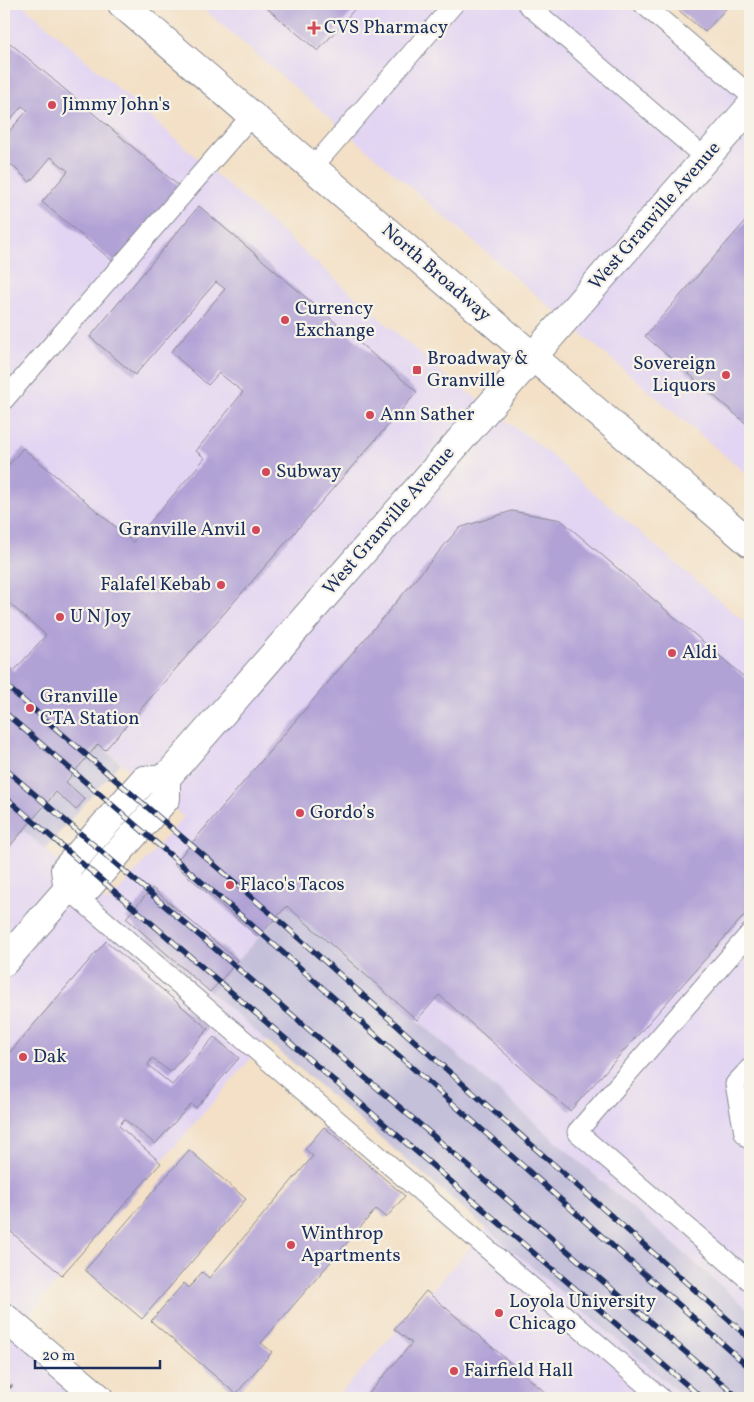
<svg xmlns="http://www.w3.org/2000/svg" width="754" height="1402" font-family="Vollkorn,serif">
  <rect width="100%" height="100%" fill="#f7f3e8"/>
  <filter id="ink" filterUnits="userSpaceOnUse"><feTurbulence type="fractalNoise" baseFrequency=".02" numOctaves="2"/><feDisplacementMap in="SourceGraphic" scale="10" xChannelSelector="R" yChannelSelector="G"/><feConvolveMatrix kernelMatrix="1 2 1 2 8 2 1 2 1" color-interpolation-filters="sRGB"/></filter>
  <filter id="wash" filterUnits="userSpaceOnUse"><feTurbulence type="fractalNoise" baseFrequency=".0096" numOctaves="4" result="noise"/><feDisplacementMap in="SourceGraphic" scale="20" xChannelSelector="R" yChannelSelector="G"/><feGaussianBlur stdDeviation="1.12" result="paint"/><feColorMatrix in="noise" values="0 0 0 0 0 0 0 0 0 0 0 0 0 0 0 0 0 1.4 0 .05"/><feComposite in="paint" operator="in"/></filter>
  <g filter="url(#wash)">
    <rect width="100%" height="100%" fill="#f3e0c6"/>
    <g fill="#e2d4f3">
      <path d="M 4,4 L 22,4 L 442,373 L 534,441 L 750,627 L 750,1311 L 287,906 L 210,992 L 267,1040 L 15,1330 L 84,1390 L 77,1398 L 4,1398 L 4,772 L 45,849 L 108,903 L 184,817 L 4,662 Z"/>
      <path d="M 198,4 L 647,4 L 750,92 L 750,477 L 523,284 Z"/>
      <path d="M 487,1228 L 685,1398 L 337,1398 Z"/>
    </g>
    <g fill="#c5c0da">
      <path d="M 4,662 L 120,763 L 45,849 L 4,814 Z"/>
      <path d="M 287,906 L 750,1311 L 750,1398 L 685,1398 L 210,992 Z"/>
    </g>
    <g id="blocks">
      <g fill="#b1a2d6">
        <path d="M 262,4 L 359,4 L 318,51 Z"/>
        <path d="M 671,4 L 730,4 L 705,32 Z"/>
        <path d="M 4,38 L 179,186 L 115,263 L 42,202 L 68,171 L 51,157 L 30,182 L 4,158 L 4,137 L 28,110 L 22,106 L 4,127 Z"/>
        <path d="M 199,206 L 417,392 L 105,750 L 98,744 L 66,782 L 85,799 L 76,810 L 56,792 L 4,853 L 4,662 L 14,671 L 46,635 L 4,599 L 4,471 L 23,448 L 133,542 L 205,458 L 196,451 L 243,392 L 219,373 L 208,385 L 171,352 L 225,289 L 216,282 L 135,375 L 90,337 Z"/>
        <path d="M 750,216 L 750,427 L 645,336 Z"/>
        <path d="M 512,511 L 561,520 L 750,682 L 750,909 L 570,1111 L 439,995 L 417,1020 L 287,906 L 258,937 L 174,864 L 459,528 Z"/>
        <path d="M 152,888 L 238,961 L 210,992 L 126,918 Z"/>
        <path d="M 106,941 L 208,1029 L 170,1072 L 152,1058 L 148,1065 L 172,1085 L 214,1037 L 239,1058 L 196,1108 L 191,1104 L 155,1144 L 124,1119 L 119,1126 L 161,1163 L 62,1275 L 4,1226 L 4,1059 Z"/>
        <path d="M 324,1127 L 405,1196 L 386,1218 L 376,1209 L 261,1343 L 272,1352 L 236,1394 L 151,1321 L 184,1283 L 189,1288 L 202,1272 L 209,1278 L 313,1156 L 305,1149 Z"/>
        <path d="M 189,1150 L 246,1199 L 142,1319 L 85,1270 Z"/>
        <path d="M 426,1291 L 552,1398 L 365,1398 L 412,1343 L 394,1329 Z"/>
      </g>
    </g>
  </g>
  <g filter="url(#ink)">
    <use href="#blocks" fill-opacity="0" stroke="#878892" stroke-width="1"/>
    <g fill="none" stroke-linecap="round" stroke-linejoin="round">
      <defs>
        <g id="lane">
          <path d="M 527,4 L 705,158"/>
          <path d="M 643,4 L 750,95"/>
          <path d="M 313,167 L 454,4"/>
          <path d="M 4,400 L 252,115"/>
          <path d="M 68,889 L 661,1398"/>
          <path d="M 750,933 L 577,1132 L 750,1281"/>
          <path d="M 750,1068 L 735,1084 L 744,1133 L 750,1140"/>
        </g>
        <g id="street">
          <path d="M 68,889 L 65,870 L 144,780 L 166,778"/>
          <path d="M 4,962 L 68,889 L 87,888 L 166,798 L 166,778 L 750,107"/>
          <path d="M 4,1317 L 99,1398"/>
        </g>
        <path id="secondary" d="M 122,4 L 750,543"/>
      </defs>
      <use href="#lane" stroke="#878892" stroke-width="21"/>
      <use href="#street" stroke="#878892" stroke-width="30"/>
      <use href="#secondary" stroke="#878892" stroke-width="30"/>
      <path stroke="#878892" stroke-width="3" stroke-dasharray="4 4" stroke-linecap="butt" d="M 4,1394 L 12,1385"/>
      <use href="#lane" stroke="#fff" stroke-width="19"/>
      <use href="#street" stroke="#fff" stroke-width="28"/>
      <use href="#secondary" stroke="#fff" stroke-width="28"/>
      <defs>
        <g id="rail">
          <path d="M 4,684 L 276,918 L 750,1339"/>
          <path d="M 4,712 L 262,934 L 750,1368"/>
          <path d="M 4,768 L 739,1398"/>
          <path d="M 4,796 L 702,1398"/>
        </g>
      </defs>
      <use href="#rail" stroke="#1b2f5e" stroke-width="5.5"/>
      <use href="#rail" stroke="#f7f3e8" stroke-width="4" stroke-dasharray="11" stroke-linecap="butt"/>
    </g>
  </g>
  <g fill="#d1495b" stroke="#f7f3e8" stroke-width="2">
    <path d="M311.5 20.5h5v5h5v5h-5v5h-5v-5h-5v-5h5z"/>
    <circle cx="52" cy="105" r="5"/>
    <circle cx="285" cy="320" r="5"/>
    <rect x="412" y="365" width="10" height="10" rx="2.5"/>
    <circle cx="726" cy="375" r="5"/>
    <circle cx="370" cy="415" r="5"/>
    <circle cx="266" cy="472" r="5"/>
    <circle cx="256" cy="530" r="5"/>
    <circle cx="221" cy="585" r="5"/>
    <circle cx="60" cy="617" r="5"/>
    <circle cx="672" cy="653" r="5"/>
    <circle cx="30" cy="708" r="5"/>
    <circle cx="300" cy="813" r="5"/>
    <circle cx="230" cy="885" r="5"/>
    <circle cx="23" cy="1057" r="5"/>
    <circle cx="291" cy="1245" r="5"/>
    <circle cx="499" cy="1313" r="5"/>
    <circle cx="454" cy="1371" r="5"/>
  </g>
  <g text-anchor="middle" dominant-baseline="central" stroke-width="4.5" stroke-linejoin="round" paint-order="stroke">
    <g font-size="19" fill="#1b2f5e" stroke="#f7f3e8" text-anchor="start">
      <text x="324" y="28">CVS Pharmacy</text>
      <text x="62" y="105">Jimmy John's</text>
      <text x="295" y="309">Currency<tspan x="295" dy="22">Exchange</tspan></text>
      <text x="427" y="359">Broadway &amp;<tspan x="427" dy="22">Granville</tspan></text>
      <text x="716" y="364" text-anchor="end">Sovereign<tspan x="716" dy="22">Liquors</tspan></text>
      <text x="380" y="415">Ann Sather</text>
      <text x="276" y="472">Subway</text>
      <text x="246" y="530" text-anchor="end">Granville Anvil</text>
      <text x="211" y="585" text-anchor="end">Falafel Kebab</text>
      <text x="70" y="617">U N Joy</text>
      <text x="682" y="653">Aldi</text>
      <text x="40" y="697">Granville<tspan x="40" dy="22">CTA Station</tspan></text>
      <text x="310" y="813">Gordo’s</text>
      <text x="240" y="885">Flaco's Tacos</text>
      <text x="33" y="1057">Dak</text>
      <text x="301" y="1234">Winthrop<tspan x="301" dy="22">Apartments</tspan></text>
      <text x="509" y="1302">Loyola University<tspan x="509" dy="22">Chicago</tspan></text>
      <text x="464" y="1371">Fairfield Hall</text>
    </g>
    <g font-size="19" fill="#1b2f5e" stroke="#f7f3e8">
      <text transform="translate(655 216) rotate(-49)">West Granville Avenue</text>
      <text transform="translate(436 273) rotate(41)">North Broadway</text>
      <text transform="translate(389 521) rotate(-49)">West Granville Avenue</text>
    </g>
  </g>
  <rect width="754" height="1402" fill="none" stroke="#f7f3e8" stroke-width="20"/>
  <path d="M35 1360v8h125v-8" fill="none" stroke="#1b2f5e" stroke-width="2.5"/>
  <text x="42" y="1360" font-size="15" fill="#1b2f5e" stroke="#f7f3e8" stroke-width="4" paint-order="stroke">20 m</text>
</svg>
